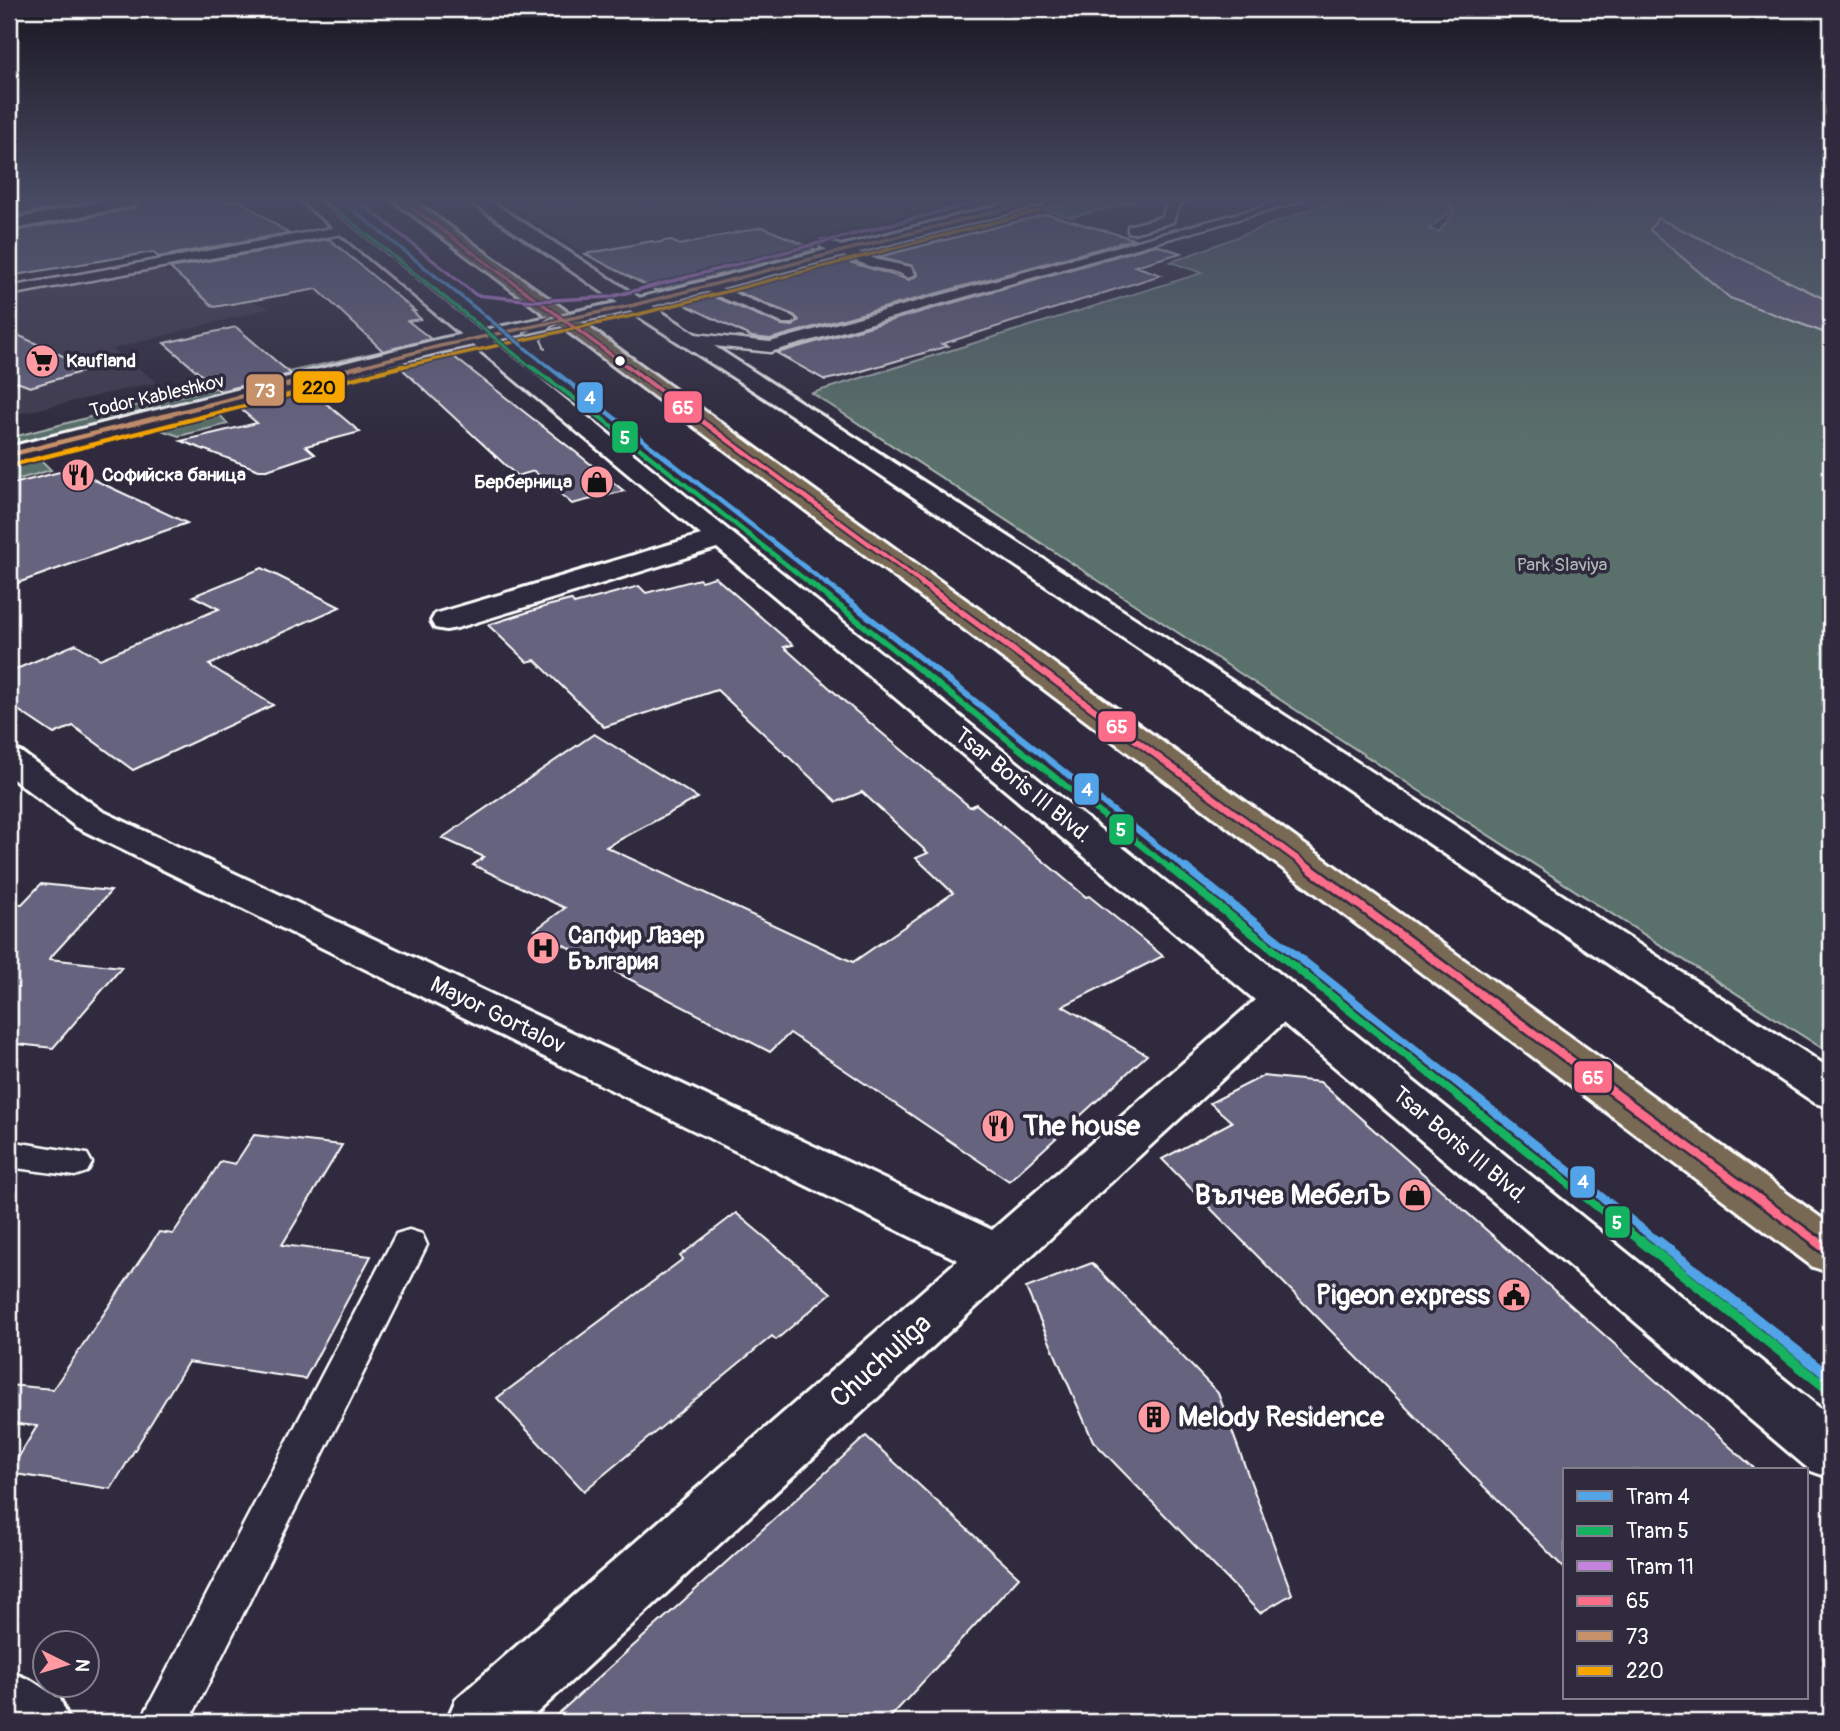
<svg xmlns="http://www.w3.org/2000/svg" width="1840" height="1731" font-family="Pangolin,sans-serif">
  <rect width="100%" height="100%" fill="#2f2a3d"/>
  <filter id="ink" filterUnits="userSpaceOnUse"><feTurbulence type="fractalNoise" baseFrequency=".0143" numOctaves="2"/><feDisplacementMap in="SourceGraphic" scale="14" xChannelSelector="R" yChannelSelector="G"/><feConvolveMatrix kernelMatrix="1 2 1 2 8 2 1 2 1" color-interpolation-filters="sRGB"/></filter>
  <g filter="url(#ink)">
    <g fill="#403b50">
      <path d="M 506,201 L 960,201 L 727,260 L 689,259 L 669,240 L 657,243 L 652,241 L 585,254 Z"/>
      <path d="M 156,268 L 270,308 L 112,349 L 157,382 L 9,416 L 9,298 Z"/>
    </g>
    <g fill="#5a706a" stroke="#acb8b4" stroke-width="2">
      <path d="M 1074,201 L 1136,201 L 1071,217 L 1044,209 Z"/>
      <path d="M 1332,201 L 1446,201 L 1452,210 L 1429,229 L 1439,232 L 1455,211 L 1448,201 L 1831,201 L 1831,1054 L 1424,794 L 812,393 L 1202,273 L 1171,262 Z"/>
      <path d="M 441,338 L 441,339 L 9,447 L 9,438 L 121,409 Z"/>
      <path d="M 218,413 L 228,424 L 179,436 L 158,429 Z"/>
      <path d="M 39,458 L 51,470 L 9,482 L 9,466 Z"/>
    </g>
    <g fill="#66647e" stroke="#fff" stroke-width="2">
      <path d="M 9,201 L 93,201 L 9,217 Z"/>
      <path d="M 142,201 L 241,201 L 288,233 L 158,257 L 153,252 L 9,276 L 9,232 L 132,209 Z"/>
      <path d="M 1047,214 L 1134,239 L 770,339 L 752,337 L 679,302 L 707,294 L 782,325 L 793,326 L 799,320 L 794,315 L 730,289 L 842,260 L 909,280 L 918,275 L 913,266 L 878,257 Z"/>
      <path d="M 1658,218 L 1831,302 L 1831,335 L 1730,298 L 1650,230 Z"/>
      <path d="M 762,227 L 817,250 L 657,291 L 585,254 L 652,241 L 657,243 L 669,240 L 680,245 Z"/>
      <path d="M 329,239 L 415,311 L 412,311 L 421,319 L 408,321 L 431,339 L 383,351 L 317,289 L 214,307 L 170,268 Z"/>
      <path d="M 1156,245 L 1181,253 L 1135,266 L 1161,275 L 942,344 L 948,346 L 848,375 L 825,380 L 777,353 Z"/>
      <path d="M 236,327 L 291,374 L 220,391 L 164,343 Z"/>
      <path d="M 9,331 L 91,369 L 30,387 L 9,379 Z"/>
      <path d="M 449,353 L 578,454 L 624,491 L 572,504 L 534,471 L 517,476 L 399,366 Z"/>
      <path d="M 309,389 L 360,432 L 306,446 L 315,454 L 267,470 L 259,470 L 181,441 L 257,423 L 238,407 Z"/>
      <path d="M 71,469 L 187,523 L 9,586 L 9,554 L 13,538 L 9,535 L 9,485 Z"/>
      <path d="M 262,568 L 340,607 L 209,665 L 273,705 L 133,770 L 73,726 L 54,734 L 9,704 L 9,672 L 76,644 L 100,659 L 219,609 L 193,596 Z"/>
      <path d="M 715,577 L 793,645 L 784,647 L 852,708 L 970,807 L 976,804 L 1086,897 L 1089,896 L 1163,956 L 1063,1006 L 1147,1055 L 1009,1181 L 790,1033 L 770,1052 L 535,930 L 565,908 L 473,865 L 484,857 L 442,838 L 594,734 L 698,798 L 606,847 L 853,962 L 953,893 L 916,858 L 928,853 L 862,792 L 837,802 L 717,690 L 604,727 L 535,660 L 527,662 L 488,625 L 547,606 L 571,600 L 574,604 L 639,586 L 646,593 L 699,579 L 701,581 Z"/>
      <path d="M 41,884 L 111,891 L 49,959 L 122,967 L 53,1048 L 9,1043 L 9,903 L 22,904 Z"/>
      <path d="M 1263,1076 L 1320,1082 L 1756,1470 L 1565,1470 L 1565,1569 L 1162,1159 L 1232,1122 L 1210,1103 Z"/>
      <path d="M 254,1135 L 342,1145 L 282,1245 L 371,1256 L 305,1379 L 188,1362 L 111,1489 L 9,1473 L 37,1426 L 9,1423 L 9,1385 L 53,1389 L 159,1232 L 173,1234 L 221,1161 L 235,1164 Z"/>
      <path d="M 736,1213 L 831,1293 L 776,1340 L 772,1336 L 584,1491 L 497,1398 L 683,1259 L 680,1256 Z"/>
      <path d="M 1092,1263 L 1218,1393 L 1292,1594 L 1260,1613 L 1093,1441 L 1026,1288 Z"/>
      <path d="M 866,1436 L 1019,1577 L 886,1722 L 549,1722 Z"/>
    </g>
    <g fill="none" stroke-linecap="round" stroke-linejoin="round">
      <defs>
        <g id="service">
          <path d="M 1168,201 L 1186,201 L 1179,205 L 1173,222 L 1133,233 L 1128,232 L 1128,226 L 1162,217 Z"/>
          <path d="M 1283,201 L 1302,201 L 770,352 L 686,343 L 678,338 L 686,333 L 770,342 Z"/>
          <path d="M 343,226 L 350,230 L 348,233 L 9,295 L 9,287 Z"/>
          <path d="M 826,240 L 878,260 L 911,267 L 915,274 L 908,278 L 900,273 L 869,266 L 821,247 L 821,241 Z"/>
          <path d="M 706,282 L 793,317 L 796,320 L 793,323 L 783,323 L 701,289 L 699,286 Z"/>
          <path d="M 9,1141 L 87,1154 L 92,1163 L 87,1172 L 75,1176 L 9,1167 Z"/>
          <path d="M 409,1230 L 422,1234 L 427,1245 L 189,1722 L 140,1722 L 396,1234 Z"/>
        </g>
        <g id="minor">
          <path d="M 106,201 L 140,201 L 131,206 L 9,230 L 9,220 Z"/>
          <path d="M 301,201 L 319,201 L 1831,1417 L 1831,1478 L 1811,1471 L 1283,1023 L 527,1722 L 446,1722 L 456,1699 L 958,1260 L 76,827 L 9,776 L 9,749 L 21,752 L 102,811 L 992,1230 L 1255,1000 L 717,548 L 457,628 L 446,630 L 435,628 L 431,621 L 435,614 L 701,535 Z"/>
          <path d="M 470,201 L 490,201 L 1831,1069 L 1831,1108 L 1815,1103 L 790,414 L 627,309 Z"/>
          <path d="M 9,1671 L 32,1681 L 60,1699 L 70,1722 L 9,1722 Z"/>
        </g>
        <path id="secondary" d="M 1016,201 L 1044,201 L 1041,205 L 641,309 L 441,352 L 9,463 L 9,447 L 440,339 L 631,300 Z"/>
        <path id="primary" d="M 394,201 L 414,201 L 1831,1225 L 1831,1273 L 1813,1267 Z"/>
      </defs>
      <use href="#service" stroke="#fff" stroke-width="5"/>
      <use href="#minor" stroke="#fff" stroke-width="6"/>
      <use href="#secondary" stroke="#fff" stroke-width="6"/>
      <use href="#primary" stroke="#fff" stroke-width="6"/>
      <use href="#service" fill="#2f2a3d" fill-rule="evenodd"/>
      <use href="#minor" fill="#2f2a3d" fill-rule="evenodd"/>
      <use href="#secondary" fill="#2f2a3d" fill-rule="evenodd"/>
      <use href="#primary" fill="#786954" fill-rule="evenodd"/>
      <g stroke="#fff" stroke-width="2">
        <path d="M 521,346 L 524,333 L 552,317 L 605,303"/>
        <path d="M 545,349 L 541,340 L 551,327 L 565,320"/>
      </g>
      <defs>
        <path id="bus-1-far4" d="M 403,201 L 629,368"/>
        <path id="bus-1-far3" d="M 627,366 L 925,585"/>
        <path id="bus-1-far2" d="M 922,583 L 1312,870"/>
        <path id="bus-1-far1" d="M 1309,868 L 1819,1243"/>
        <path id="bus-1" d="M 1816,1241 L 1831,1252"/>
        <path id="bus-2-far1" d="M 355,368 L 440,346 L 634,305 L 1035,201"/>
        <path id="bus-2" d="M 9,455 L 362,366"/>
        <path id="bus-3-far1" d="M 396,368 L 636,315 L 1038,211"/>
        <path id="bus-3" d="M 12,465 L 403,366"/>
      </defs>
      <use href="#bus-1-far4" stroke="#2f2a3d" stroke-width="6"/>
      <use href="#bus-1-far3" stroke="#2f2a3d" stroke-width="8"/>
      <use href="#bus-1-far2" stroke="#2f2a3d" stroke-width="10"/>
      <use href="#bus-1-far1" stroke="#2f2a3d" stroke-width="13"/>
      <use href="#bus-1" stroke="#2f2a3d" stroke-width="16"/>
      <use href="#bus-2-far1" stroke="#2f2a3d" stroke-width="6"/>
      <use href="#bus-2" stroke="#2f2a3d" stroke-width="8"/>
      <use href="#bus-3-far1" stroke="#2f2a3d" stroke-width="6"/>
      <use href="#bus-3" stroke="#2f2a3d" stroke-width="8"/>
      <use href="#bus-1-far4" stroke="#fb6d88" stroke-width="3.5"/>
      <use href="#bus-1-far3" stroke="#fb6d88" stroke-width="4.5"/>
      <use href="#bus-1-far2" stroke="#fb6d88" stroke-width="6"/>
      <use href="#bus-1-far1" stroke="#fb6d88" stroke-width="8"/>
      <use href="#bus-1" stroke="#fb6d88" stroke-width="10"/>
      <use href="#bus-2-far1" stroke="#c7916a" stroke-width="3.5"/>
      <use href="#bus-2" stroke="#c7916a" stroke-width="4.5"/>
      <use href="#bus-3-far1" stroke="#f7a600" stroke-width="3.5"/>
      <use href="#bus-3" stroke="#f7a600" stroke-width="4.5"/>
      <defs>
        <path id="tram-1-far4" d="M 342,201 L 550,368"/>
        <path id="tram-1-far3" d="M 548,366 L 828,585"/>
        <path id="tram-1-far2" d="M 826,583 L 1188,870"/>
        <path id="tram-1-far1" d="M 1186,868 L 1660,1243"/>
        <path id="tram-1" d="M 1658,1241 L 1831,1378"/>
        <path id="tram-2-far4" d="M 335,209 L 532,368"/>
        <path id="tram-2-far3" d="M 530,366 L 605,421 L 812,585"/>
        <path id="tram-2-far2" d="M 810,583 L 1172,870"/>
        <path id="tram-2-far1" d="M 1170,868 L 1643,1243"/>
        <path id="tram-2" d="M 1641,1241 L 1824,1386"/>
        <path id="tram-3" d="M 359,201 L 476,295 L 534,301 L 610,297 L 982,201"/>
      </defs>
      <use href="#tram-1-far4" stroke="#2f2a3d" stroke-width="6"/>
      <use href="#tram-1-far3" stroke="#2f2a3d" stroke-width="8"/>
      <use href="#tram-1-far2" stroke="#2f2a3d" stroke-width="10"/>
      <use href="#tram-1-far1" stroke="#2f2a3d" stroke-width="13"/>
      <use href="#tram-1" stroke="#2f2a3d" stroke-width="16"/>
      <use href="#tram-2-far4" stroke="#2f2a3d" stroke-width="6"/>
      <use href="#tram-2-far3" stroke="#2f2a3d" stroke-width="8"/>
      <use href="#tram-2-far2" stroke="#2f2a3d" stroke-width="10"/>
      <use href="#tram-2-far1" stroke="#2f2a3d" stroke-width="13"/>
      <use href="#tram-2" stroke="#2f2a3d" stroke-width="16"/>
      <use href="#tram-3" stroke="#2f2a3d" stroke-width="6"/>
      <use href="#tram-1-far4" stroke="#53a3e8" stroke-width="3.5"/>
      <use href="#tram-1-far3" stroke="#53a3e8" stroke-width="4.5"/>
      <use href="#tram-1-far2" stroke="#53a3e8" stroke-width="6"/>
      <use href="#tram-1-far1" stroke="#53a3e8" stroke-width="8"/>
      <use href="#tram-1" stroke="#53a3e8" stroke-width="10"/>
      <use href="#tram-2-far4" stroke="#13b361" stroke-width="3.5"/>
      <use href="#tram-2-far3" stroke="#13b361" stroke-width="4.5"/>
      <use href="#tram-2-far2" stroke="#13b361" stroke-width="6"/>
      <use href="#tram-2-far1" stroke="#13b361" stroke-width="8"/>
      <use href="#tram-2" stroke="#13b361" stroke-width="10"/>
      <use href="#tram-3" stroke="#c483df" stroke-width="3.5"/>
    </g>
  </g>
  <linearGradient id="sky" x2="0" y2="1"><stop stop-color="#1a1722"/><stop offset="0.45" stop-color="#474a62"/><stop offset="1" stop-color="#474a62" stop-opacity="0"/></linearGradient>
  <rect width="1840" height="443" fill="url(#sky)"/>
  <defs>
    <symbol id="supermarket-disc" viewBox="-11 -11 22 22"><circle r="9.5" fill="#ff9aa2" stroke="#2f2a3d"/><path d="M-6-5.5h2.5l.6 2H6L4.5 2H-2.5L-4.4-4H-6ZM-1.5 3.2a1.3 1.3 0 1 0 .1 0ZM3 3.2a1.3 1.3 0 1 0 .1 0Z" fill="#111"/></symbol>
    <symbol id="restaurant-disc" viewBox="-11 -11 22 22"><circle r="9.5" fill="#ff9aa2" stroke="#2f2a3d"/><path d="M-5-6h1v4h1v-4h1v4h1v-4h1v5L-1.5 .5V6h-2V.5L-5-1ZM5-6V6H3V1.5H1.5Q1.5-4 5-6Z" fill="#111"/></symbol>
    <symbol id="shop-disc" viewBox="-11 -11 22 22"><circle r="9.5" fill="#ff9aa2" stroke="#2f2a3d"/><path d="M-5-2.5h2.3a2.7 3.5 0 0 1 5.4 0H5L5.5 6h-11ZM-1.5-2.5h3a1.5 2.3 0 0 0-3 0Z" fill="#111"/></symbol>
    <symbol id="hospital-disc" viewBox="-11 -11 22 22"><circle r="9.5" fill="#ff9aa2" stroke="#2f2a3d"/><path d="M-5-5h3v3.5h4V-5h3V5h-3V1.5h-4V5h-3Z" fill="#111"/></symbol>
    <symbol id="civic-disc" viewBox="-11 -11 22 22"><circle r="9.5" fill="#ff9aa2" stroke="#2f2a3d"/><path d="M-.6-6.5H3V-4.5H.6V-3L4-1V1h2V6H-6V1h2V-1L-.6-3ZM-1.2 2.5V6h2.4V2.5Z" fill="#111"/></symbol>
    <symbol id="building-disc" viewBox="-11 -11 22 22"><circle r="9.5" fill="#ff9aa2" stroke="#2f2a3d"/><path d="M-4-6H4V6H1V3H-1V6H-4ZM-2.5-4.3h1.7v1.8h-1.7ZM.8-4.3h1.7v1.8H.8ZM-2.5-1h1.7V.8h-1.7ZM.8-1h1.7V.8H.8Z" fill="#111"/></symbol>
  </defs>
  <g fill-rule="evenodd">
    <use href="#supermarket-disc" x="23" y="342" width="38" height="38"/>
    <use href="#restaurant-disc" x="59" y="456" width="38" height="38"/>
    <use href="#shop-disc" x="578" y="463" width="38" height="38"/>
    <use href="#hospital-disc" x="524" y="929" width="38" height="38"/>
    <use href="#restaurant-disc" x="979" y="1107" width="38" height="38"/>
    <use href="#shop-disc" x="1396" y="1176" width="38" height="38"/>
    <use href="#civic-disc" x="1495" y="1276" width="38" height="38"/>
    <use href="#building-disc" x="1135" y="1398" width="38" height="38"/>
  </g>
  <circle fill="#fff" stroke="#2f2a3d" stroke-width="2.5" cx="620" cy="361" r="6"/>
  <g text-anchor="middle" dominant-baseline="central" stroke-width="7" stroke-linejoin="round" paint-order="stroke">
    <g font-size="19" font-weight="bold" fill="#fff" stroke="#2f2a3d" text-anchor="start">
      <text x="66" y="361">Kaufland</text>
      <text x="102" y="475">Софийска баница</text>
      <text x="572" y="482" text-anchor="end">Берберница</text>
    </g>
    <g font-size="19" fill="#fff" stroke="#2f2a3d">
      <text transform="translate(157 396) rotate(-13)">Todor Kableshkov</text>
    </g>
    <g font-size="19" fill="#acb8b4" stroke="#2f2a3d">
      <text x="1562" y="565">Park Slaviya</text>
    </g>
    <g font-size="23" fill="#fff" stroke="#2f2a3d">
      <text transform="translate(1023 785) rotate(39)">Tsar Boris III Blvd.</text>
      <text transform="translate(498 1015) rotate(26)">Mayor Gortalov</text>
      <text transform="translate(1460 1145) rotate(40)">Tsar Boris III Blvd.</text>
    </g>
    <g font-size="23" font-weight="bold" fill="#fff" stroke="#2f2a3d" text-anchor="start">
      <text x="568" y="935">Сапфир Лазер<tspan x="568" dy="26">България</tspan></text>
    </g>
    <g font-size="28" font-weight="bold" fill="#fff" stroke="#2f2a3d" text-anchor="start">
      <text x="1023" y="1126">The house</text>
      <text x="1390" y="1195" text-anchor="end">Вълчев МебелЪ</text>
      <text x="1490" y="1295" text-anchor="end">Pigeon express</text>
      <text x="1178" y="1417">Melody Residence</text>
    </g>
    <g font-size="28" fill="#fff" stroke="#2f2a3d">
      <text transform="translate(881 1361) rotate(-42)">Chuchuliga</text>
    </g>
  </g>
  <g stroke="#2f2a3d" stroke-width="2.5">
    <rect x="292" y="370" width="54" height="34" rx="7" fill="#f7a600"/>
    <rect x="245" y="373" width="40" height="34" rx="7" fill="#c7916a"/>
    <rect x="576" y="381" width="28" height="33" rx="7" fill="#53a3e8"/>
    <rect x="663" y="390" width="40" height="34" rx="7" fill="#fb6d88"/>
    <rect x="611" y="420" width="28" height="34" rx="7" fill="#13b361"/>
    <rect x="1097" y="710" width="40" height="33" rx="7" fill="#fb6d88"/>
    <rect x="1073" y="772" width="27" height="34" rx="7" fill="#53a3e8"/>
    <rect x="1108" y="813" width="27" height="33" rx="7" fill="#13b361"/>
    <rect x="1573" y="1060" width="40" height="34" rx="7" fill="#fb6d88"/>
    <rect x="1569" y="1165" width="27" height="34" rx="7" fill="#53a3e8"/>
    <rect x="1604" y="1205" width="27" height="34" rx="7" fill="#13b361"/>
  </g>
  <g font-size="19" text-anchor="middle" font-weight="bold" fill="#fff">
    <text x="265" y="397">73</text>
    <text x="590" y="404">4</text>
    <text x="683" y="414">65</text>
    <text x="625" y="444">5</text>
    <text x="1117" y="733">65</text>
    <text x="1087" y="796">4</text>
    <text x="1121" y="836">5</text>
    <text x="1593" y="1084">65</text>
    <text x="1583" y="1188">4</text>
    <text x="1617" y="1229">5</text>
  </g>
  <g font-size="19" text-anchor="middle" font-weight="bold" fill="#111">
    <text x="319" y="394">220</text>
  </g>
  <rect width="1840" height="1731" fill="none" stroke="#2f2a3d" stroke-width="35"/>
  <rect x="18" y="18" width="1805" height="1696" fill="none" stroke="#fff" stroke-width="2.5" filter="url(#ink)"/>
  <rect x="1563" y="1468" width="245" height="231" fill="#2f2a3d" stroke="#827f8b" stroke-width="2"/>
  <rect x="1577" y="1491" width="35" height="10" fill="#53a3e8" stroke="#827f8b" stroke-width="2"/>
  <text x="1626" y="1504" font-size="21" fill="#ffffff">Tram 4</text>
  <rect x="1577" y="1526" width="35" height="10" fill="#13b361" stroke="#827f8b" stroke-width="2"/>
  <text x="1626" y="1538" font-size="21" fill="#ffffff">Tram 5</text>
  <rect x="1577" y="1561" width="35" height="10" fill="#c483df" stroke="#827f8b" stroke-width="2"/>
  <text x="1626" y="1574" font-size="21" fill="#ffffff">Tram 11</text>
  <rect x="1577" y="1596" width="35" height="10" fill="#fb6d88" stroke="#827f8b" stroke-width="2"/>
  <text x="1626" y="1608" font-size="21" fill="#ffffff">65</text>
  <rect x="1577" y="1631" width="35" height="10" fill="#c7916a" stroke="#827f8b" stroke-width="2"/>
  <text x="1626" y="1644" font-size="21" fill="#ffffff">73</text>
  <rect x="1577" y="1666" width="35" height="10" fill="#f7a600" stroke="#827f8b" stroke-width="2"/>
  <text x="1626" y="1678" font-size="21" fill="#ffffff">220</text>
  <g transform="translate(66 1664) rotate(95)"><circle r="33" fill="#2f2a3d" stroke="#827f8b" stroke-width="2"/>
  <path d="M0-5L12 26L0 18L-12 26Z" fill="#ff9aa2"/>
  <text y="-10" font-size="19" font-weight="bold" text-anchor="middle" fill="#ffffff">N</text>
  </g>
</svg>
